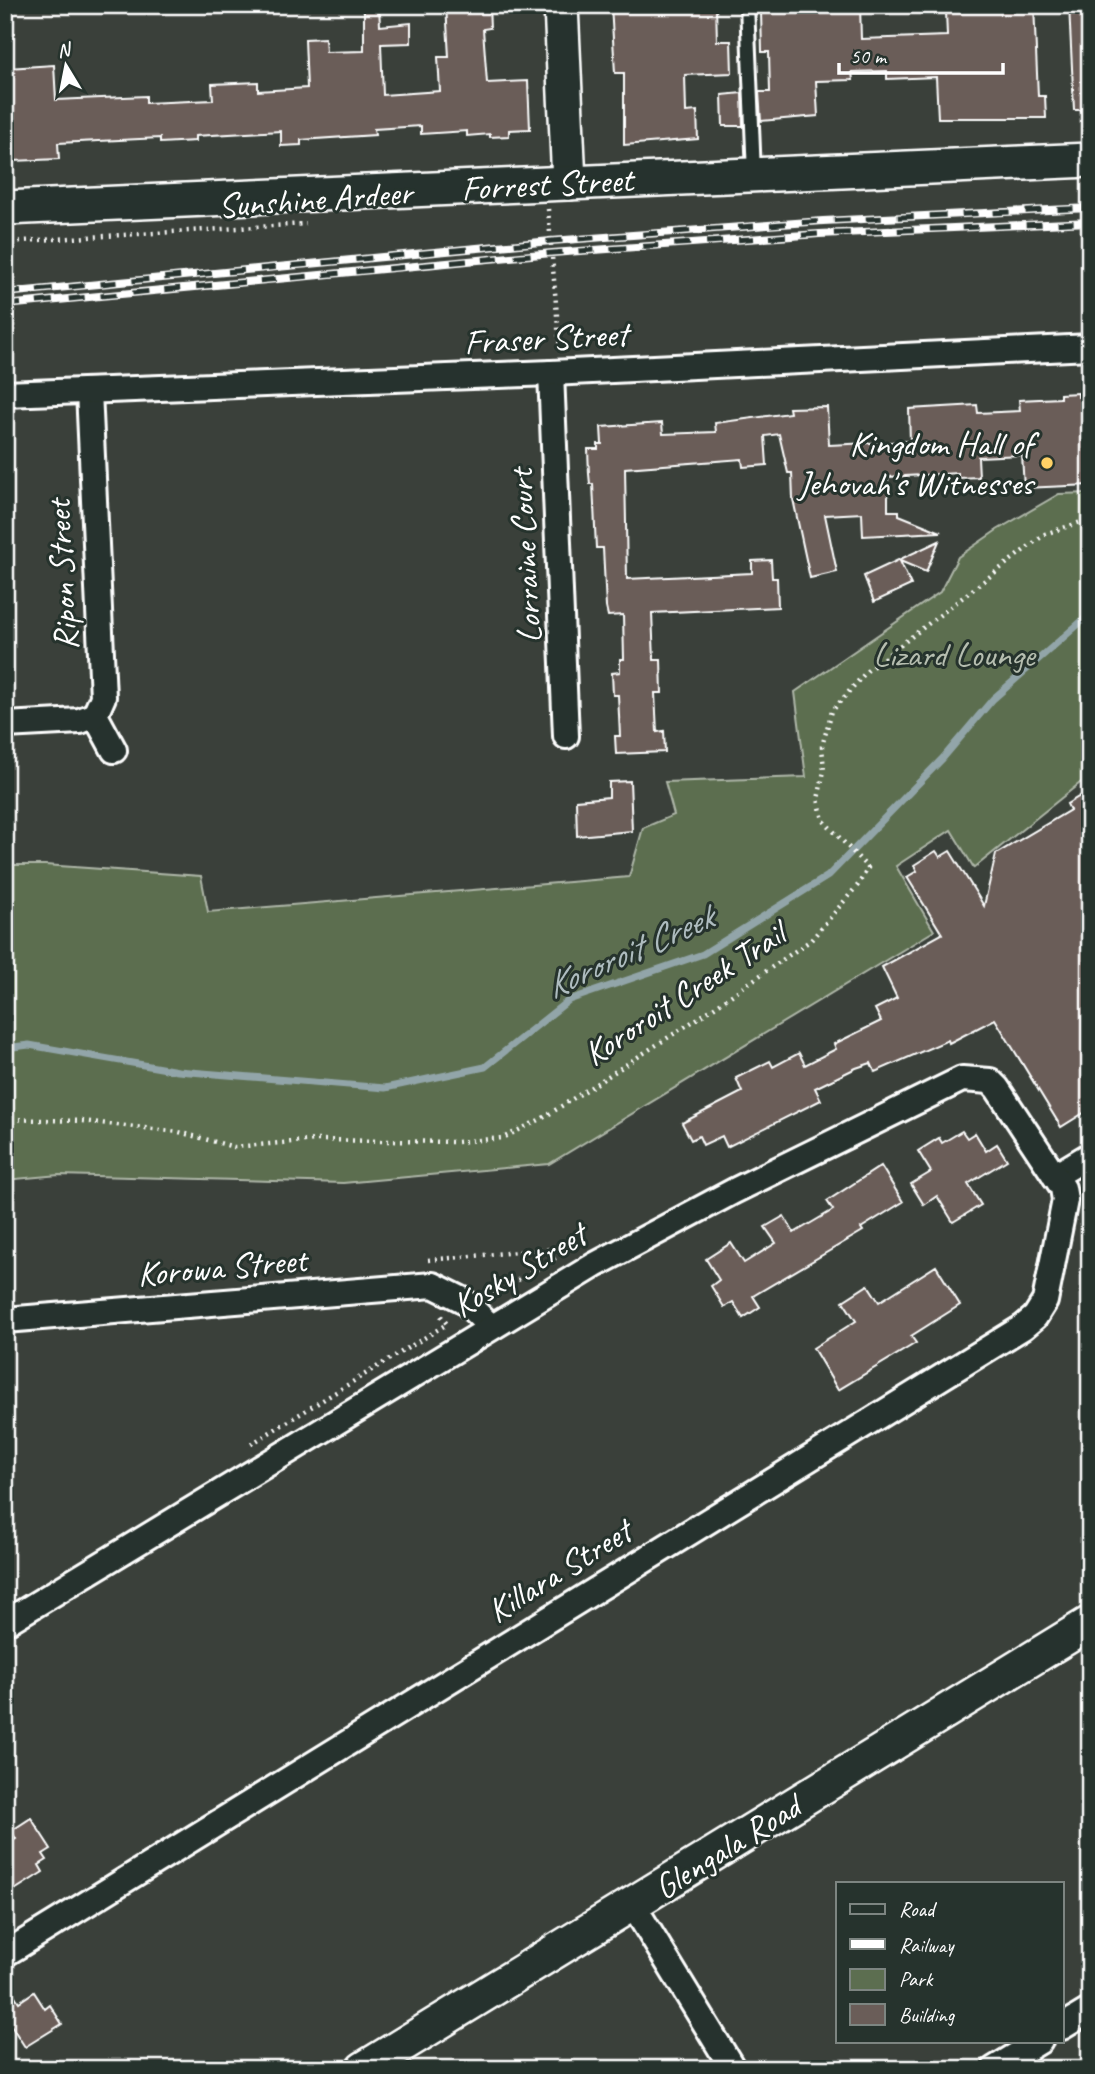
<svg xmlns="http://www.w3.org/2000/svg" width="1095" height="2074" font-family="Caveat,sans-serif">
  <rect width="100%" height="100%" fill="#3a403a"/>
  <filter id="ink" filterUnits="userSpaceOnUse"><feTurbulence type="fractalNoise" baseFrequency=".0143" numOctaves="2"/><feDisplacementMap in="SourceGraphic" scale="14" xChannelSelector="R" yChannelSelector="G"/><feConvolveMatrix kernelMatrix="1 2 1 2 8 2 1 2 1" color-interpolation-filters="sRGB"/></filter>
  <g filter="url(#ink)">
    <path fill="#5c6e50" stroke="#aeb6a8" stroke-width="2" d="M 1090,493 L 1090,775 L 974,868 L 951,830 L 896,866 L 934,931 L 549,1164 L 343,1183 L 59,1175 L 5,1180 L 5,865 L 45,865 L 201,876 L 208,912 L 629,877 L 643,828 L 674,815 L 665,782 L 806,777 L 795,692 L 940,592 L 958,557 L 997,530 L 1059,494 Z"/>
    <g fill="none" stroke-linecap="round" stroke-linejoin="round">
      <path stroke="#92a5a9" stroke-width="7" d="M 5,1048 L 29,1045 L 178,1071 L 385,1088 L 485,1067 L 569,1000 L 703,954 L 828,876 L 943,758 L 993,699 L 1090,614"/>
    </g>
    <g fill="#6a5d58" stroke="#fff" stroke-width="2">
      <path d="M 364,5 L 379,5 L 380,26 L 411,23 L 411,43 L 381,44 L 383,95 L 440,91 L 438,57 L 449,57 L 446,5 L 489,5 L 490,28 L 483,29 L 487,83 L 528,81 L 530,129 L 509,130 L 509,136 L 490,137 L 490,134 L 467,136 L 467,131 L 421,134 L 421,126 L 374,129 L 375,135 L 301,140 L 301,145 L 281,146 L 281,131 L 195,136 L 195,141 L 160,143 L 160,138 L 58,143 L 59,159 L 13,161 L 8,68 L 54,65 L 56,100 L 146,96 L 146,103 L 213,100 L 212,84 L 258,82 L 258,91 L 307,88 L 305,39 L 325,38 L 326,52 L 364,51 Z"/>
      <path d="M 611,5 L 716,5 L 717,41 L 731,41 L 732,73 L 685,75 L 686,112 L 697,111 L 698,139 L 624,145 L 624,73 L 615,73 Z"/>
      <path d="M 777,5 L 860,5 L 861,39 L 947,36 L 946,11 L 953,10 L 953,5 L 1034,5 L 1038,96 L 1045,96 L 1046,118 L 938,118 L 936,77 L 887,79 L 887,71 L 852,72 L 853,80 L 816,81 L 818,116 L 761,121 L 759,92 L 770,92 L 769,52 L 762,52 L 761,11 L 777,10 Z"/>
      <path d="M 1069,5 L 1090,5 L 1090,110 L 1074,110 Z"/>
      <path d="M 742,93 L 743,126 L 723,126 L 722,95 Z"/>
      <path d="M 1078,393 L 1078,397 L 1090,396 L 1090,485 L 1024,488 L 1022,455 L 978,457 L 979,477 L 958,478 L 958,473 L 888,477 L 888,511 L 899,511 L 899,515 L 941,532 L 863,536 L 862,513 L 825,515 L 837,572 L 810,578 L 793,499 L 792,473 L 788,473 L 779,434 L 765,436 L 767,465 L 743,467 L 742,459 L 625,468 L 627,579 L 752,573 L 752,561 L 771,560 L 772,578 L 777,578 L 778,607 L 652,613 L 654,660 L 661,660 L 662,693 L 655,693 L 657,732 L 664,731 L 665,752 L 616,754 L 615,736 L 620,736 L 618,695 L 613,695 L 612,673 L 620,672 L 620,659 L 624,659 L 623,615 L 608,616 L 606,607 L 603,548 L 596,548 L 593,484 L 590,484 L 589,474 L 588,449 L 598,449 L 598,444 L 602,444 L 601,427 L 662,423 L 663,434 L 716,432 L 715,423 L 790,413 L 789,408 L 827,407 L 829,445 L 910,441 L 909,409 L 977,405 L 978,413 L 1020,411 L 1019,400 L 1060,398 L 1060,394 Z"/>
      <path d="M 939,541 L 926,572 L 900,561 L 911,585 L 874,602 L 864,576 Z"/>
      <path d="M 630,781 L 632,831 L 577,836 L 576,800 L 609,797 L 609,782 Z"/>
      <path d="M 1090,790 L 1090,1109 L 1061,1127 L 995,1019 L 949,1043 L 948,1040 L 875,1072 L 871,1063 L 856,1068 L 815,1088 L 821,1100 L 727,1147 L 722,1136 L 703,1145 L 699,1136 L 691,1140 L 682,1123 L 742,1092 L 736,1078 L 770,1061 L 773,1067 L 799,1053 L 805,1065 L 836,1049 L 834,1044 L 881,1021 L 875,1009 L 897,998 L 882,967 L 942,934 L 907,877 L 917,871 L 914,865 L 936,851 L 940,857 L 950,851 L 984,906 L 996,854 L 1070,810 L 1067,804 Z"/>
      <path d="M 962,1131 L 967,1138 L 975,1133 L 986,1151 L 997,1144 L 1007,1160 L 968,1184 L 981,1205 L 953,1222 L 937,1196 L 924,1205 L 911,1184 L 931,1172 L 918,1151 L 939,1138 L 942,1143 Z"/>
      <path d="M 881,1166 L 903,1202 L 861,1228 L 863,1231 L 753,1296 L 760,1307 L 743,1318 L 733,1302 L 724,1307 L 711,1286 L 719,1280 L 706,1259 L 731,1243 L 744,1263 L 776,1243 L 765,1227 L 784,1216 L 794,1233 L 833,1210 L 827,1201 Z"/>
      <path d="M 936,1266 L 960,1305 L 911,1336 L 916,1343 L 838,1390 L 813,1348 L 856,1321 L 843,1301 L 868,1285 L 879,1302 Z"/>
      <path d="M 31,1818 L 51,1849 L 43,1854 L 47,1860 L 39,1865 L 43,1872 L 5,1896 L 5,1845 L 16,1839 L 11,1831 Z"/>
      <path d="M 5,1981 L 19,2002 L 34,1992 L 45,2009 L 50,2005 L 62,2024 L 25,2047 L 5,2016 Z"/>
    </g>
    <g fill="none" stroke-linecap="round" stroke-linejoin="round">
      <defs>
        <path id="lane" d="M 747,5 L 754,174"/>
        <g id="street">
          <path d="M 551,373 L 566,736"/>
          <path d="M 89,391 L 103,697 L 95,715 L 114,750"/>
          <path d="M 5,394 L 551,373 L 1090,347"/>
          <path d="M 5,725 L 80,721 L 95,715"/>
          <path d="M 1055,1176 L 1090,1155"/>
          <path d="M 5,1320 L 433,1285 L 463,1300 L 491,1327"/>
          <path d="M 5,1623 L 595,1265 L 734,1191 L 962,1079 L 990,1081 L 997,1088 L 1063,1188 L 1065,1200 L 1045,1301 L 1035,1317 L 1023,1327 L 5,1954"/>
          <path d="M 633,1905 L 733,2069"/>
          <path d="M 1062,2027 L 1090,2010"/>
          <path d="M 994,2069 L 1040,2041"/>
        </g>
        <g id="secondary">
          <path d="M 561,5 L 569,183"/>
          <path d="M 5,208 L 1090,160"/>
          <path d="M 363,2069 L 1090,1623"/>
        </g>
      </defs>
      <use href="#lane" stroke="#fff" stroke-width="18"/>
      <use href="#street" stroke="#fff" stroke-width="30"/>
      <use href="#secondary" stroke="#fff" stroke-width="38"/>
      <g stroke="#fff" stroke-width="4.5" stroke-dasharray="2 5" stroke-linecap="butt">
        <path d="M 548,209 L 560,351"/>
        <path d="M 5,242 L 306,224"/>
        <path d="M 5,1119 L 82,1121 L 179,1132 L 234,1147 L 316,1140 L 457,1142 L 503,1138 L 543,1118 L 703,1015 L 811,940 L 858,885 L 868,868 L 823,820 L 818,799 L 824,771 L 822,746 L 832,711 L 867,671 L 1045,534 L 1090,519"/>
        <path d="M 428,1260 L 574,1247 L 491,1296"/>
        <path d="M 251,1444 L 447,1324 L 441,1316"/>
      </g>
      <use href="#lane" stroke="#26332d" stroke-width="12"/>
      <use href="#street" stroke="#26332d" stroke-width="24"/>
      <use href="#secondary" stroke="#26332d" stroke-width="33"/>
      <defs>
        <g id="rail">
          <path d="M 5,293 L 551,241 L 823,221 L 1090,208"/>
          <path d="M 5,305 L 552,253 L 819,234 L 1090,222"/>
        </g>
      </defs>
      <use href="#rail" stroke="#fff" stroke-width="8"/>
      <use href="#rail" stroke="#26332d" stroke-width="5" stroke-dasharray="16" stroke-linecap="butt"/>
    </g>
  </g>
  <circle fill="#ffd166" stroke="#26332d" stroke-width="2.5" cx="1047" cy="463" r="7"/>
  <g text-anchor="middle" dominant-baseline="central" stroke-width="6" stroke-linejoin="round" paint-order="stroke">
    <g font-size="35" fill="#fff" stroke="#26332d">
      <text transform="translate(547 184) rotate(-3)">Forrest Street</text>
      <text transform="translate(315 199) rotate(-4)">Sunshine Ardeer</text>
      <text transform="translate(546 338) rotate(-3)">Fraser Street</text>
      <text transform="translate(525 556) rotate(-93)">Lorraine Court</text>
      <text transform="translate(62 575) rotate(-93)">Ripon Street</text>
      <text transform="translate(684 994) rotate(-33)">Kororoit Creek Trail</text>
      <text transform="translate(222 1267) rotate(-5)">Korowa Street</text>
      <text transform="translate(519 1270) rotate(-31)">Kosky Street</text>
      <text transform="translate(559 1571) rotate(-32)">Killara Street</text>
      <text transform="translate(727 1847) rotate(-32)">Glengala Road</text>
    </g>
    <g font-size="35" fill="#fff" stroke="#26332d" text-anchor="end">
      <text x="1033" y="443">Kingdom Hall of<tspan x="1033" dy="40">Jehovah's Witnesses</tspan></text>
    </g>
    <g font-size="35" fill="#b6beb0" stroke="#26332d">
      <text x="954" y="654">Lizard Lounge</text>
    </g>
    <g font-size="37" font-style="italic" fill="#aebcbf" stroke="#26332d">
      <text transform="translate(629 951) rotate(-24)">Kororoit Creek</text>
    </g>
  </g>
  <rect width="1095" height="2074" fill="none" stroke="#26332d" stroke-width="28"/>
  <rect x="14" y="14" width="1067" height="2046" fill="none" stroke="#fff" stroke-width="2.5" filter="url(#ink)"/>
  <rect x="836" y="1882" width="228" height="161" fill="#26332d" stroke="#7d8581" stroke-width="2"/>
  <rect x="850" y="1904" width="35" height="10" fill="#26332d" stroke="#7d8581" stroke-width="2"/>
  <text x="899" y="1916" font-size="21" fill="#ffffff">Road</text>
  <rect x="850" y="1939" width="35" height="10" fill="#ffffff" stroke="#7d8581" stroke-width="2"/>
  <text x="899" y="1952" font-size="21" fill="#ffffff">Railway</text>
  <rect x="850" y="1969" width="35" height="21" fill="#5c6e50" stroke="#7d8581" stroke-width="2"/>
  <text x="899" y="1986" font-size="21" fill="#ffffff">Park</text>
  <rect x="850" y="2004" width="35" height="21" fill="#6a5d58" stroke="#7d8581" stroke-width="2"/>
  <text x="899" y="2022" font-size="21" fill="#ffffff">Building</text>
  <g transform="translate(66 66) rotate(350)" stroke="#26332d" stroke-width="5" paint-order="stroke">
  <path d="M0-5L12 26L0 18L-12 26Z" fill="#ffffff"/>
  <text y="-10" font-size="19" font-weight="bold" text-anchor="middle" fill="#ffffff">N</text>
  </g>
  <path d="M839 63v10h164v-10" fill="none" stroke="#ffffff" stroke-width="3.5"/>
  <text x="850" y="63" font-size="21" fill="#ffffff" stroke="#26332d" stroke-width="5" paint-order="stroke">50 m</text>
</svg>
